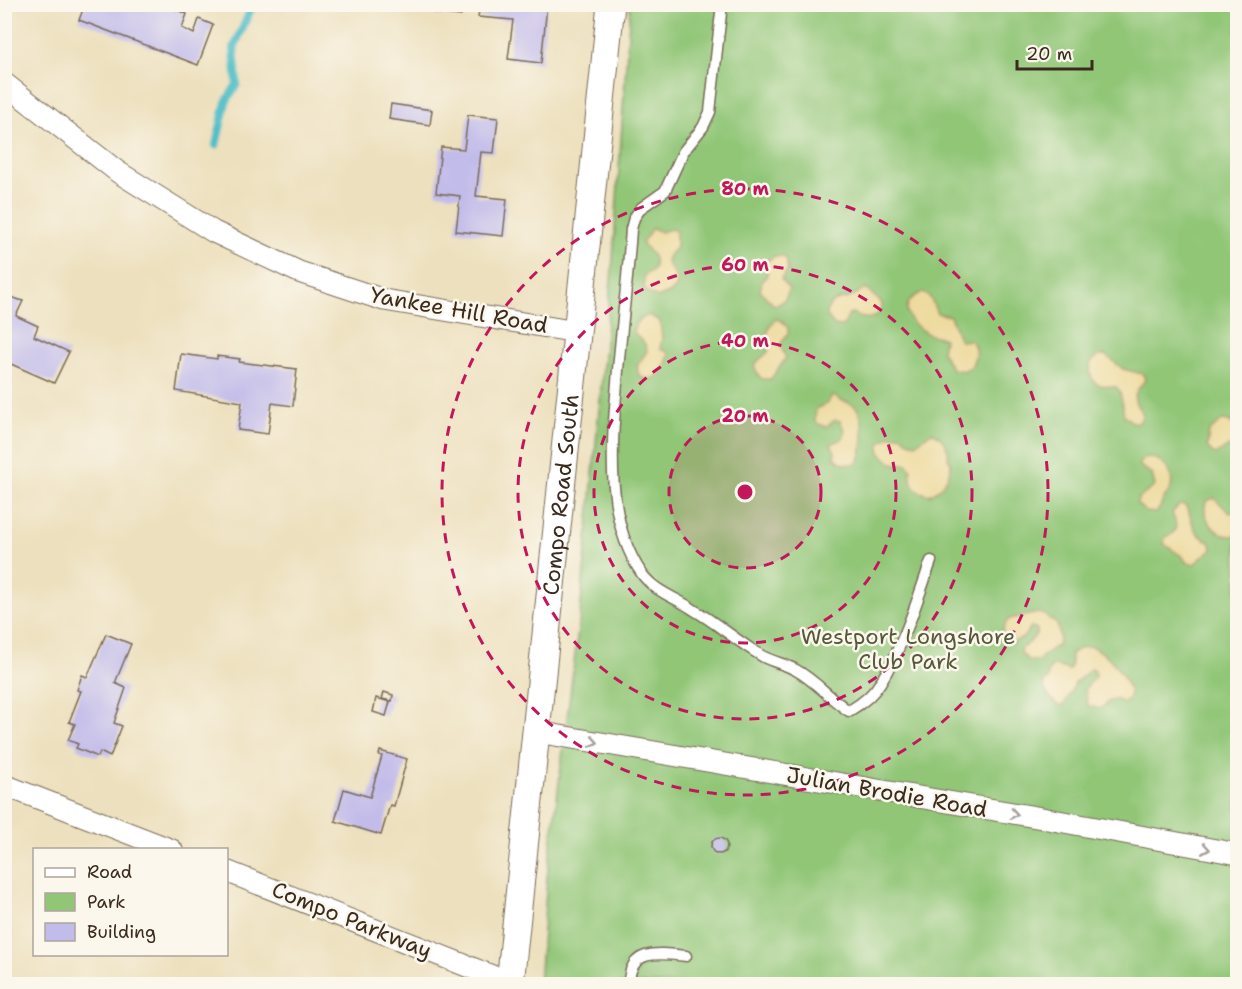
<svg xmlns="http://www.w3.org/2000/svg" width="1242" height="989" font-family="'Shantell Sans',sans-serif">
  <rect width="100%" height="100%" fill="#fbf7ec"/>
  <filter id="ink" filterUnits="userSpaceOnUse"><feTurbulence type="fractalNoise" baseFrequency=".0167" numOctaves="2"/><feDisplacementMap in="SourceGraphic" scale="12" xChannelSelector="R" yChannelSelector="G"/><feConvolveMatrix kernelMatrix="1 2 1 2 8 2 1 2 1" color-interpolation-filters="sRGB"/></filter>
  <filter id="wash" filterUnits="userSpaceOnUse"><feTurbulence type="fractalNoise" baseFrequency=".008" numOctaves="4" result="noise"/><feDisplacementMap in="SourceGraphic" scale="24" xChannelSelector="R" yChannelSelector="G"/><feGaussianBlur stdDeviation="1.35" result="paint"/><feColorMatrix in="noise" values="0 0 0 0 0 0 0 0 0 0 0 0 0 0 0 0 0 1.4 0 .05"/><feComposite in="paint" operator="in"/></filter>
  <g filter="url(#wash)">
    <rect width="100%" height="100%" fill="#ede0be"/>
    <path fill="#91c677" stroke="#66784a" stroke-width="1.5" d="M 630,5 L 1237,5 L 1237,984 L 539,984 L 547,878 L 580,615 L 613,259 Z"/>
    <g fill="#eeda9e" stroke="#94825e" stroke-width="1.5">
      <path d="M 652,228 L 661,232 L 671,229 L 676,231 L 676,248 C 655,266 678,266 677,286 L 672,292 L 657,298 L 647,292 L 644,286 L 644,275 L 653,270 C 658,255 649,254 642,243 Z"/>
      <path d="M 774,256 L 783,256 L 786,259 L 788,270 L 781,279 L 789,289 C 786,298 784,304 774,305 L 760,291 L 762,280 C 772,274 764,270 766,262 Z"/>
      <path d="M 866,289 L 882,303 C 881,320 866,322 852,313 L 849,315 L 844,325 L 835,327 L 826,314 C 830,296 843,302 853,296 C 858,293 860,290 866,289 Z"/>
      <path d="M 921,293 L 927,294 L 931,299 L 937,313 L 950,316 L 960,341 L 971,340 C 978,350 976,357 971,367 L 963,371 L 952,369 L 942,352 L 944,339 C 938,335 932,337 926,333 C 909,323 896,304 921,293 Z"/>
      <path d="M 648,315 L 660,321 L 662,338 L 660,349 L 668,352 L 669,355 C 665,369 655,386 639,376 L 637,366 L 647,351 C 644,336 637,341 633,331 L 636,323 Z"/>
      <path d="M 776,319 L 782,321 L 788,328 L 788,333 L 780,345 L 786,358 L 771,379 L 762,379 C 747,364 758,362 768,352 C 768,339 764,329 776,319 Z"/>
      <path d="M 1106,355 L 1123,369 L 1143,374 L 1145,380 C 1133,396 1130,397 1143,414 L 1140,422 L 1134,423 L 1124,416 L 1120,391 L 1116,387 C 1096,386 1089,385 1090,363 L 1098,356 Z"/>
      <path d="M 835,396 C 841,403 851,401 856,407 C 866,419 864,450 858,463 C 848,466 840,465 834,456 L 835,452 L 831,444 L 842,439 L 845,431 L 840,421 L 835,420 L 826,427 L 816,423 L 815,418 L 816,409 L 828,403 L 831,397 Z"/>
      <path d="M 1222,420 C 1241,420 1238,441 1237,454 L 1229,446 L 1217,454 L 1213,453 L 1207,447 L 1209,432 Z"/>
      <path d="M 931,432 C 942,435 950,448 948,459 L 951,463 C 950,477 942,490 929,495 C 914,491 909,485 911,469 L 907,464 C 889,464 894,465 880,453 L 880,443 L 890,436 L 902,435 L 906,440 L 916,444 Z"/>
      <path d="M 1146,457 C 1161,457 1175,472 1171,488 C 1169,493 1165,496 1163,500 C 1161,506 1160,509 1156,513 L 1146,512 L 1137,504 L 1138,499 L 1155,486 L 1152,474 L 1140,466 L 1140,462 Z"/>
      <path d="M 1214,498 L 1230,513 L 1237,511 L 1237,536 C 1219,539 1200,520 1206,501 Z"/>
      <path d="M 1179,505 L 1185,505 C 1197,524 1186,528 1211,543 L 1212,549 L 1194,564 L 1186,562 L 1183,557 L 1164,544 L 1165,537 C 1179,533 1177,524 1172,513 Z"/>
      <path d="M 1038,613 L 1043,614 L 1057,624 L 1060,637 L 1058,645 L 1045,654 L 1039,661 L 1029,661 L 1021,653 L 1020,649 L 1029,643 L 1037,633 L 1037,629 L 1031,627 L 1023,638 L 1011,643 L 1001,635 L 1005,624 L 1009,619 Z"/>
      <path d="M 1090,646 C 1109,652 1124,674 1130,692 L 1129,698 L 1123,703 L 1117,699 L 1108,702 L 1101,709 L 1088,706 L 1085,689 L 1096,675 L 1095,671 L 1091,669 L 1076,682 L 1064,705 L 1059,706 C 1052,700 1042,691 1044,681 L 1048,679 L 1048,671 L 1054,665 L 1069,670 L 1071,666 L 1071,654 L 1080,648 Z"/>
    </g>
    <g fill="none" stroke-linecap="round" stroke-linejoin="round">
      <path stroke="#51bfc7" stroke-width="8" d="M 216,145 L 226,102 L 237,84 L 234,48 L 253,4"/>
    </g>
    <g id="blocks">
      <g fill="#c2bcea">
        <path d="M 85,4 L 162,4 L 187,14 L 182,28 L 194,34 L 199,19 L 213,25 L 198,65 L 79,20 Z"/>
        <path d="M 436,4 L 547,6 L 541,63 L 508,59 L 513,20 L 478,17 L 479,11 L 462,9 L 461,16 L 435,13 Z"/>
        <path d="M 391,104 L 432,110 L 430,125 L 389,119 Z"/>
        <path d="M 468,115 L 498,118 L 494,153 L 481,152 L 476,196 L 507,199 L 503,236 L 456,231 L 460,196 L 436,193 L 441,147 L 464,149 Z"/>
        <path d="M 4,295 L 23,301 L 16,316 L 38,326 L 34,336 L 69,352 L 54,383 L 4,361 Z"/>
        <path d="M 181,354 L 217,359 L 217,356 L 240,359 L 239,362 L 297,369 L 293,406 L 272,403 L 268,434 L 238,430 L 242,402 L 176,391 Z"/>
        <path d="M 106,634 L 131,644 L 115,683 L 126,688 L 114,723 L 122,726 L 110,757 L 100,752 L 98,757 L 76,748 L 78,744 L 68,740 L 75,724 L 69,722 L 81,691 L 77,690 L 82,675 L 87,677 Z"/>
        <path d="M 384,692 L 393,695 L 392,701 L 382,699 Z"/>
        <path d="M 376,698 L 390,702 L 386,716 L 373,712 Z"/>
        <path d="M 380,751 L 407,759 L 394,806 L 390,805 L 381,835 L 335,821 L 344,789 L 370,797 L 382,756 L 379,755 Z"/>
        <circle cx="719" cy="846" r="8"/>
      </g>
    </g>
  </g>
  <g filter="url(#ink)">
    <use href="#blocks" fill-opacity="0" stroke="#796a56" stroke-width="1.5"/>
    <g fill="none" stroke-linecap="round" stroke-linejoin="round">
      <defs>
        <g id="service">
          <path d="M 722,4 L 710,112 L 703,127 L 683,152 L 665,191 L 641,208 L 634,218 L 631,229 C 628,276 622,323 618,370 C 613,436 602,516 642,574 C 655,592 677,598 694,610 C 718,624 738,642 762,656 C 773,662 785,664 796,670 C 816,681 830,699 849,711 C 861,704 873,695 880,683 C 903,647 917,601 931,561"/>
          <path d="M 629,984 C 629,948 659,953 686,956"/>
        </g>
        <g id="minor">
          <path d="M 4,83 L 118,172 L 214,232 L 299,272 L 384,300 L 577,332"/>
          <path d="M 537,732 L 1042,818 L 1238,854"/>
          <path d="M 4,785 L 172,850"/>
          <path d="M 226,871 L 510,983"/>
        </g>
        <g id="tertiary">
          <path id="s1" d="M 510,984 L 611,4"/>
        </g>
      </defs>
      <use href="#service" stroke="#796a56" stroke-width="13"/>
      <use href="#minor" stroke="#796a56" stroke-width="23"/>
      <use href="#tertiary" stroke="#796a56" stroke-width="29"/>
      <use href="#service" stroke="#fff" stroke-width="10"/>
      <use href="#minor" stroke="#fff" stroke-width="21"/>
      <use href="#tertiary" stroke="#fff" stroke-width="27"/>
    </g>
    <defs><path id="oneway-chevron" d="M-2-3.5L2.5 0L-2 3.5" fill="none" stroke-width="1.6" stroke-linecap="round" stroke-linejoin="round" transform="scale(1.5)"/></defs>
    <g stroke="#a79f9a">
      <use href="#oneway-chevron" transform="translate(594 742) rotate(10)"/>
      <use href="#oneway-chevron" transform="translate(1014 814) rotate(9)"/>
      <use href="#oneway-chevron" transform="translate(1206 849) rotate(10)"/>
    </g>
  </g>
  <circle cx="745" cy="492" r="76" fill="#c2185b" fill-opacity=".12"/>
  <g fill="none" stroke="#c2185b" stroke-width="3" stroke-dasharray="10 8">
    <circle cx="745" cy="492" r="76"/>
    <circle cx="745" cy="492" r="151"/>
    <circle cx="745" cy="492" r="227"/>
    <circle cx="745" cy="492" r="303"/>
  </g>
  <g text-anchor="middle" dominant-baseline="central" stroke-width="5" stroke-linejoin="round" paint-order="stroke">
    <g font-size="22" fill="#3b2a1e" stroke="#fbf7ec">
      <text transform="translate(459 310) rotate(10)">Yankee Hill Road</text>
      <text stroke="none"><textPath href="#s1" startOffset="492">Compo Road South</textPath></text>
      <text transform="translate(887 792) rotate(10)">Julian Brodie Road</text>
      <text transform="translate(352 920) rotate(22)">Compo Parkway</text>
    </g>
    <g font-size="22" fill="#555939" stroke="#fbf7ec">
      <text x="908" y="636">Westport Longshore<tspan x="908" dy="25">Club Park</tspan></text>
    </g>
  </g>
  <circle cx="745" cy="492" r="9" fill="#c2185b" stroke="#fbf7ec" stroke-width="3"/>
  <g font-size="18" text-anchor="middle" font-weight="bold" fill="#c2185b" stroke="#fbf7ec" stroke-width="5" stroke-linejoin="round" paint-order="stroke">
    <text x="745" y="195">80 m</text>
    <text x="745" y="271">60 m</text>
    <text x="745" y="347">40 m</text>
    <text x="745" y="422">20 m</text>
  </g>
  <rect width="1242" height="989" fill="none" stroke="#fbf7ec" stroke-width="24"/>
  <rect x="33" y="848" width="195" height="108" fill="#fbf7ec" stroke="#aea59a" stroke-width="1.5"/>
  <rect x="45" y="868" width="30" height="9" fill="#ffffff" stroke="#aea59a" stroke-width="1.5"/>
  <text x="87" y="878" font-size="18" fill="#3b2a1e">Road</text>
  <rect x="45" y="893" width="30" height="18" fill="#91c677" stroke="#aea59a" stroke-width="1.5"/>
  <text x="87" y="908" font-size="18" fill="#3b2a1e">Park</text>
  <rect x="45" y="923" width="30" height="18" fill="#c2bcea" stroke="#aea59a" stroke-width="1.5"/>
  <text x="87" y="938" font-size="18" fill="#3b2a1e">Building</text>
  <path d="M1017 60v9h75v-9" fill="none" stroke="#3b2a1e" stroke-width="3"/>
  <text x="1026" y="60" font-size="18" fill="#3b2a1e" stroke="#fbf7ec" stroke-width="4.5" paint-order="stroke">20 m</text>
</svg>
